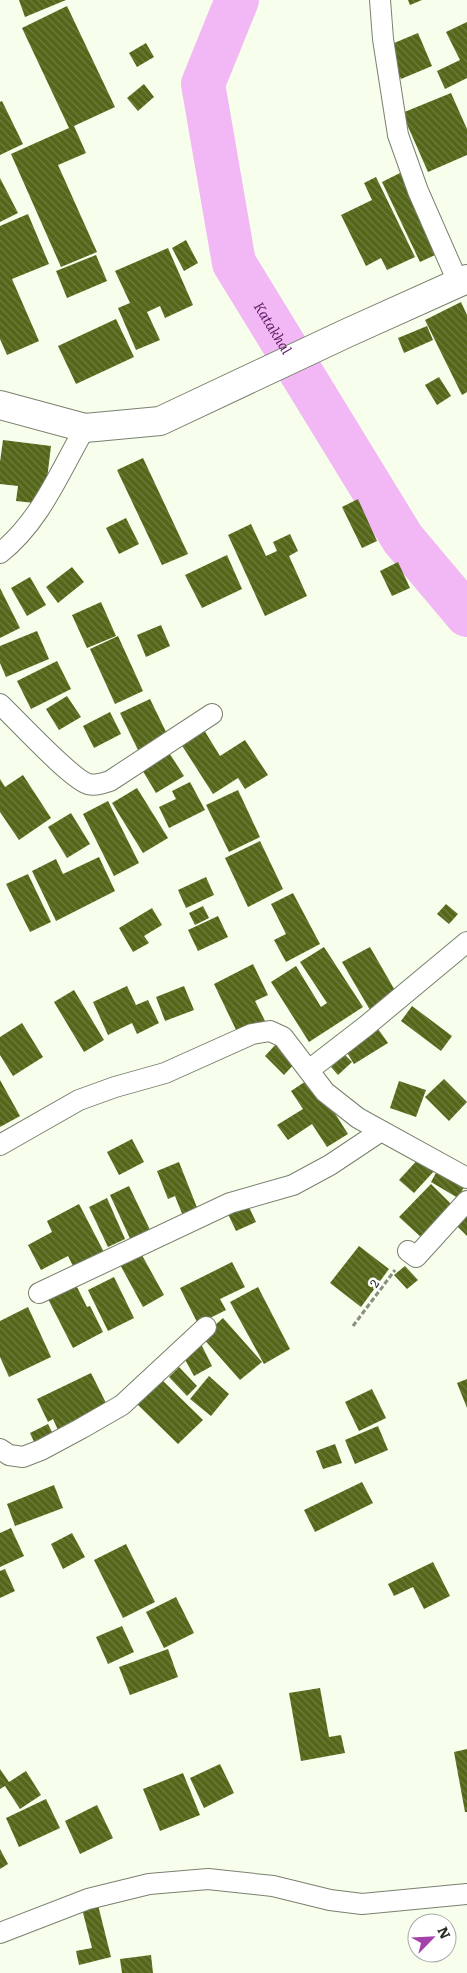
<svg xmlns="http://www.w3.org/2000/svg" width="467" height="1973" font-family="Literata,serif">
  <defs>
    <pattern id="building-back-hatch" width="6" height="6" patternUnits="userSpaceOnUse" patternTransform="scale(1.25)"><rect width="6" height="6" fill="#546719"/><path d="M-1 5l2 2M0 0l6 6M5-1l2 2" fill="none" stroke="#6f7d42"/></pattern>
  </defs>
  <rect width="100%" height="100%" fill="#f7feeb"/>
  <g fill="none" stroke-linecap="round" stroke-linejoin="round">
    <path stroke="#f2b8f5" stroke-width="44" id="s1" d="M 237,0 L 203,84 L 234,263 L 403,539 L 467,615"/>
  </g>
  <g fill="url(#building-back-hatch)">
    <path d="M 19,0 L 66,0 L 25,17 Z"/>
    <path d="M 408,0 L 422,0 L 410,5 Z"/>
    <path d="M 67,6 L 115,107 L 74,126 L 86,153 L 58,165 L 97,252 L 61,267 L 11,154 L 69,128 L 22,28 Z"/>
    <path d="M 467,22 L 467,78 L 445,89 L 437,71 L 460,60 L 446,32 Z"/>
    <path d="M 418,33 L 432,66 L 401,79 L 387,46 Z"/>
    <path d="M 146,43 L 154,57 L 137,67 L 129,53 Z"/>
    <path d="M 144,84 L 154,97 L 138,111 L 127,98 Z"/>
    <path d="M 451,93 L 467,129 L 467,155 L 428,172 L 402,113 Z"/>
    <path d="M 2,101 L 23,144 L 0,155 L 0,102 Z"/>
    <path d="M 412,167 L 450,248 L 420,262 L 382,182 Z"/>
    <path d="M 376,177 L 415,257 L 387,270 L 381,258 L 366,266 L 341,215 L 372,200 L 364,183 Z"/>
    <path d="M 0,178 L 18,213 L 0,222 Z"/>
    <path d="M 28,214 L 49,264 L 12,279 L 39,341 L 7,355 L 0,339 L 0,226 Z"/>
    <path d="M 186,240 L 198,263 L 184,271 L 172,248 Z"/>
    <path d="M 168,248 L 193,305 L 165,318 L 160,306 L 147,312 L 160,340 L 136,350 L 118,308 L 130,303 L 115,271 Z"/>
    <path d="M 96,255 L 107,281 L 67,298 L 56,271 Z"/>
    <path d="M 461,302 L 467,315 L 467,392 L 462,395 L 425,320 Z"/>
    <path d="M 116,319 L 134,357 L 76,384 L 58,346 Z"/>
    <path d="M 427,326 L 433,340 L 404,353 L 398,338 Z"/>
    <path d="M 439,377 L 451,396 L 437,405 L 425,385 Z"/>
    <path d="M 3,440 L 51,446 L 44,504 L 16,501 L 18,486 L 0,484 L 0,462 Z"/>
    <path d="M 143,458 L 188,554 L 162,565 L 117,470 Z"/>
    <path d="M 358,499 L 377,541 L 362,548 L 342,507 Z"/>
    <path d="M 126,518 L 139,544 L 119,554 L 106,528 Z"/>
    <path d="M 251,524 L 266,556 L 277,551 L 273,542 L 290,534 L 298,551 L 289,556 L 307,596 L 265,616 L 228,535 Z"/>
    <path d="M 227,555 L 242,589 L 202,608 L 185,575 Z"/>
    <path d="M 398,562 L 410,588 L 392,596 L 380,571 Z"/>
    <path d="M 72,567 L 84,582 L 58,603 L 46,587 Z"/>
    <path d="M 30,577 L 46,605 L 27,616 L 11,588 Z"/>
    <path d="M 0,588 L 20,628 L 0,638 Z"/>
    <path d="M 101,602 L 116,636 L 87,648 L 72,615 Z"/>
    <path d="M 161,625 L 170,646 L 146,657 L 137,635 Z"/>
    <path d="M 37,631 L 49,659 L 6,677 L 0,663 L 0,646 Z"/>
    <path d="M 118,636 L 143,691 L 115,704 L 90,649 Z"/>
    <path d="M 57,661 L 71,689 L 31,709 L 17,681 Z"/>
    <path d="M 67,696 L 81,717 L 59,730 L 46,709 Z"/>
    <path d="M 150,699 L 169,738 L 139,752 L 120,713 Z"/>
    <path d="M 110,712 L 121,734 L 94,748 L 83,726 Z"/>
    <path d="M 204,730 L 220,756 L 245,740 L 268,775 L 245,789 L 238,778 L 213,794 L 181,744 Z"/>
    <path d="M 168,751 L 184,776 L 156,793 L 141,768 Z"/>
    <path d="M 23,775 L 51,818 L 19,840 L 0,812 L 0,779 L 5,787 Z"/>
    <path d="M 190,782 L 205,810 L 169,828 L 159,807 L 176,799 L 172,791 Z"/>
    <path d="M 137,788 L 168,838 L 143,853 L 112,803 Z"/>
    <path d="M 238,790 L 260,837 L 229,852 L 206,805 Z"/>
    <path d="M 108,801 L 139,863 L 114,876 L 83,814 Z"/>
    <path d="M 71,813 L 90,844 L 67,858 L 48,827 Z"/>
    <path d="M 260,841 L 283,889 L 248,907 L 225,858 Z"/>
    <path d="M 99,857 L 115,891 L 56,921 L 32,871 L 56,859 L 63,874 Z"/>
    <path d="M 28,874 L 51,922 L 30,932 L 6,884 Z"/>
    <path d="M 206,877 L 214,895 L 186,908 L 178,890 Z"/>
    <path d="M 293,893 L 320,944 L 286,962 L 274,940 L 286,934 L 271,904 Z"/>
    <path d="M 446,904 L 458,914 L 449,924 L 437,914 Z"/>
    <path d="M 203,906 L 209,918 L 195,925 L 189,913 Z"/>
    <path d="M 152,908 L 162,925 L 144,936 L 149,943 L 133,952 L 119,928 Z"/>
    <path d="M 218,916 L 228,937 L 198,951 L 188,930 Z"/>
    <path d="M 324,947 L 363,1007 L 309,1042 L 271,982 L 296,966 L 321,1007 L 327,1003 L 300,962 Z"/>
    <path d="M 370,947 L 397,994 L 370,1010 L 342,962 Z"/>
    <path d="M 253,964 L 268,995 L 255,1001 L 265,1021 L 238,1034 L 214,984 Z"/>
    <path d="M 127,986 L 136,1005 L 148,1000 L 159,1023 L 137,1034 L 132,1023 L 108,1035 L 93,1002 Z"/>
    <path d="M 184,986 L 194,1010 L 165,1021 L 156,997 Z"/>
    <path d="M 74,990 L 104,1040 L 84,1052 L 54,1002 Z"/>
    <path d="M 412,1006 L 452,1036 L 441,1051 L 401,1021 Z"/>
    <path d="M 22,1023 L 43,1057 L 13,1076 L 0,1055 L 0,1037 Z"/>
    <path d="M 376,1026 L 388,1043 L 354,1064 L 343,1046 Z"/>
    <path d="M 277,1043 L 296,1062 L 284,1075 L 265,1056 Z"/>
    <path d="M 345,1055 L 352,1062 L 338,1075 L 331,1067 Z"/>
    <path d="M 312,1077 L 348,1134 L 327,1147 L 312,1124 L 288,1140 L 277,1125 L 303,1109 L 291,1091 Z"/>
    <path d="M 444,1079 L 467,1102 L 449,1121 L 425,1097 Z"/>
    <path d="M 0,1080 L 20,1116 L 0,1127 Z"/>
    <path d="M 399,1081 L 426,1090 L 416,1117 L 390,1108 Z"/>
    <path d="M 132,1139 L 144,1162 L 119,1175 L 107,1152 Z"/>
    <path d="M 421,1156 L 435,1170 L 414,1193 L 399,1180 Z"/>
    <path d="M 179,1162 L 198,1210 L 183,1216 L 175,1196 L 168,1199 L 157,1171 Z"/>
    <path d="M 442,1162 L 467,1182 L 458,1198 L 431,1182 Z"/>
    <path d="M 431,1184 L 453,1206 L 422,1238 L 399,1217 Z"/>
    <path d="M 129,1186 L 153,1236 L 133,1245 L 110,1195 Z"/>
    <path d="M 107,1198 L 125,1239 L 108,1247 L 89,1207 Z"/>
    <path d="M 79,1204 L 106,1256 L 76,1272 L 68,1256 L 41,1270 L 28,1245 L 52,1232 L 47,1221 Z"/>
    <path d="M 248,1205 L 256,1222 L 236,1231 L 228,1214 Z"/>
    <path d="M 467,1207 L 467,1236 L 453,1222 Z"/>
    <path d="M 359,1246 L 389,1269 L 361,1307 L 330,1283 Z"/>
    <path d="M 138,1248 L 164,1295 L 143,1307 L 117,1259 Z"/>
    <path d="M 232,1262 L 245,1287 L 220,1299 L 226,1310 L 198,1324 L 180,1288 Z"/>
    <path d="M 405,1266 L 418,1280 L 407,1289 L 394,1275 Z"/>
    <path d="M 114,1277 L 134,1318 L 108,1331 L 88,1290 Z"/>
    <path d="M 75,1283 L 87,1307 L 90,1306 L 103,1332 L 73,1348 L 47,1297 Z"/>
    <path d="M 258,1287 L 290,1349 L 264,1364 L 230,1302 Z"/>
    <path d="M 28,1307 L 51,1357 L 9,1377 L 0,1357 L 0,1321 Z"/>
    <path d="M 223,1318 L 262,1362 L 240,1380 L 202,1337 Z"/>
    <path d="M 201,1344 L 212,1366 L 194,1376 L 182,1354 Z"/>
    <path d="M 179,1367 L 197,1386 L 187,1396 L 169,1377 Z"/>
    <path d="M 91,1373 L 108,1407 L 58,1430 L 53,1419 L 48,1422 L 37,1399 Z"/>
    <path d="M 209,1376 L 229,1394 L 211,1416 L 190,1399 Z"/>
    <path d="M 161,1379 L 203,1420 L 178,1444 L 137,1404 Z"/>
    <path d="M 467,1379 L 467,1408 L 457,1383 Z"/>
    <path d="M 372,1389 L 386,1418 L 359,1431 L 345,1402 Z"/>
    <path d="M 48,1424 L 55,1438 L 36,1446 L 30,1433 Z"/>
    <path d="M 378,1426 L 388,1450 L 355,1464 L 345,1440 Z"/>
    <path d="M 335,1444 L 342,1463 L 323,1469 L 316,1451 Z"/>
    <path d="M 362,1482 L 373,1503 L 315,1532 L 304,1510 Z"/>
    <path d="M 54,1485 L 63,1508 L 15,1526 L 7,1504 Z"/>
    <path d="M 11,1528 L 24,1556 L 0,1567 L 0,1533 Z"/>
    <path d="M 72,1533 L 85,1557 L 63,1569 L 51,1544 Z"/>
    <path d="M 126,1544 L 155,1602 L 123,1618 L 94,1560 Z"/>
    <path d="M 433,1562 L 450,1596 L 424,1609 L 413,1587 L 394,1596 L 388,1584 Z"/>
    <path d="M 5,1569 L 15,1591 L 0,1598 L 0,1571 Z"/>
    <path d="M 176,1597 L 194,1633 L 164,1648 L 146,1612 Z"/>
    <path d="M 122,1626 L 134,1652 L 108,1664 L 96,1637 Z"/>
    <path d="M 168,1649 L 178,1677 L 130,1695 L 119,1667 Z"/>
    <path d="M 320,1688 L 329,1737 L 341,1735 L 345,1753 L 301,1761 L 289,1693 Z"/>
    <path d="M 467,1749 L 467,1812 L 465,1812 L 454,1752 Z"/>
    <path d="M 220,1764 L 234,1793 L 204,1808 L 190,1778 Z"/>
    <path d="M 0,1769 L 9,1782 L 26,1771 L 41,1795 L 20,1809 L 5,1786 L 0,1789 Z"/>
    <path d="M 183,1773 L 200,1815 L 160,1831 L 143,1789 Z"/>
    <path d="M 46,1799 L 60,1828 L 19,1847 L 6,1818 Z"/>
    <path d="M 97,1805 L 113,1838 L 80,1854 L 65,1821 Z"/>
    <path d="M 0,1849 L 8,1864 L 0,1869 Z"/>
    <path d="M 96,1897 L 111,1957 L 79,1965 L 76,1951 L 92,1948 L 80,1901 Z"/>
    <path d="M 151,1955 L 153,1973 L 122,1973 L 120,1959 Z"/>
  </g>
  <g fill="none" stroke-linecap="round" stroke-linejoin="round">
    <defs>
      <g id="street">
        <path d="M 380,0 L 383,39 L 398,135 L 418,191 L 458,282"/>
        <path d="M 0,553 C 40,522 60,471 85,428"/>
        <path d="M 0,704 C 17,720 70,778 88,784 C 96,786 103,783 110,781 L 212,714"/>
        <path d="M 309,1070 L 366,1026 L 467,942"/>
        <path d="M 0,1145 L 79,1100 L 115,1087 L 165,1073 L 252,1034 L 270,1031 L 283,1037 L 325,1092 L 358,1118 L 467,1178"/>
        <path d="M 408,1251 L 416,1257 L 467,1201"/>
        <path d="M 39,1293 L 230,1203 L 293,1185 L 330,1165 L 381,1131"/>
        <path d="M 0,1449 L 9,1455 L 23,1457 L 41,1450 L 82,1428 L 122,1405 L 206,1327"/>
        <path d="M 0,1933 L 88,1899 L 149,1884 L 208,1879 L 273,1886 L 330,1900 L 362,1904 L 467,1894"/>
      </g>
      <path id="secondary" d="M 0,405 L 85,428 L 160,421 L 347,333 L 467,279"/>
    </defs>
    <use href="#street" stroke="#7a806f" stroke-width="22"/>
    <use href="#secondary" stroke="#7a806f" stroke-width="30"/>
    <path stroke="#8a8f82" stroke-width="3" stroke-dasharray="5 2.5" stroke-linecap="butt" d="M 353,1326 L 395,1270"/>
    <use href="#street" stroke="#fff" stroke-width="20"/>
    <use href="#secondary" stroke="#fff" stroke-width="28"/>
  </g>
  <g text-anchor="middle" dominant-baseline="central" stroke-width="5" stroke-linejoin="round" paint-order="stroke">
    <g font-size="12" fill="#2b2e27" stroke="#fff">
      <text transform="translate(374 1283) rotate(-54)">2</text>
    </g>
    <g font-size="14" font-style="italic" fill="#611e66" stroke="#fff">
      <text stroke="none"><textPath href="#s1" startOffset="348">Katakhal</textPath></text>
    </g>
  </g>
  <g transform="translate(432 1938) rotate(66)"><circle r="24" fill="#ffffff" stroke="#aaaba9"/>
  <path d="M0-4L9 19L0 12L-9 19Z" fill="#a342aa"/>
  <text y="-8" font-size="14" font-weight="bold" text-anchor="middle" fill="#2b2e27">N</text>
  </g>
</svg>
